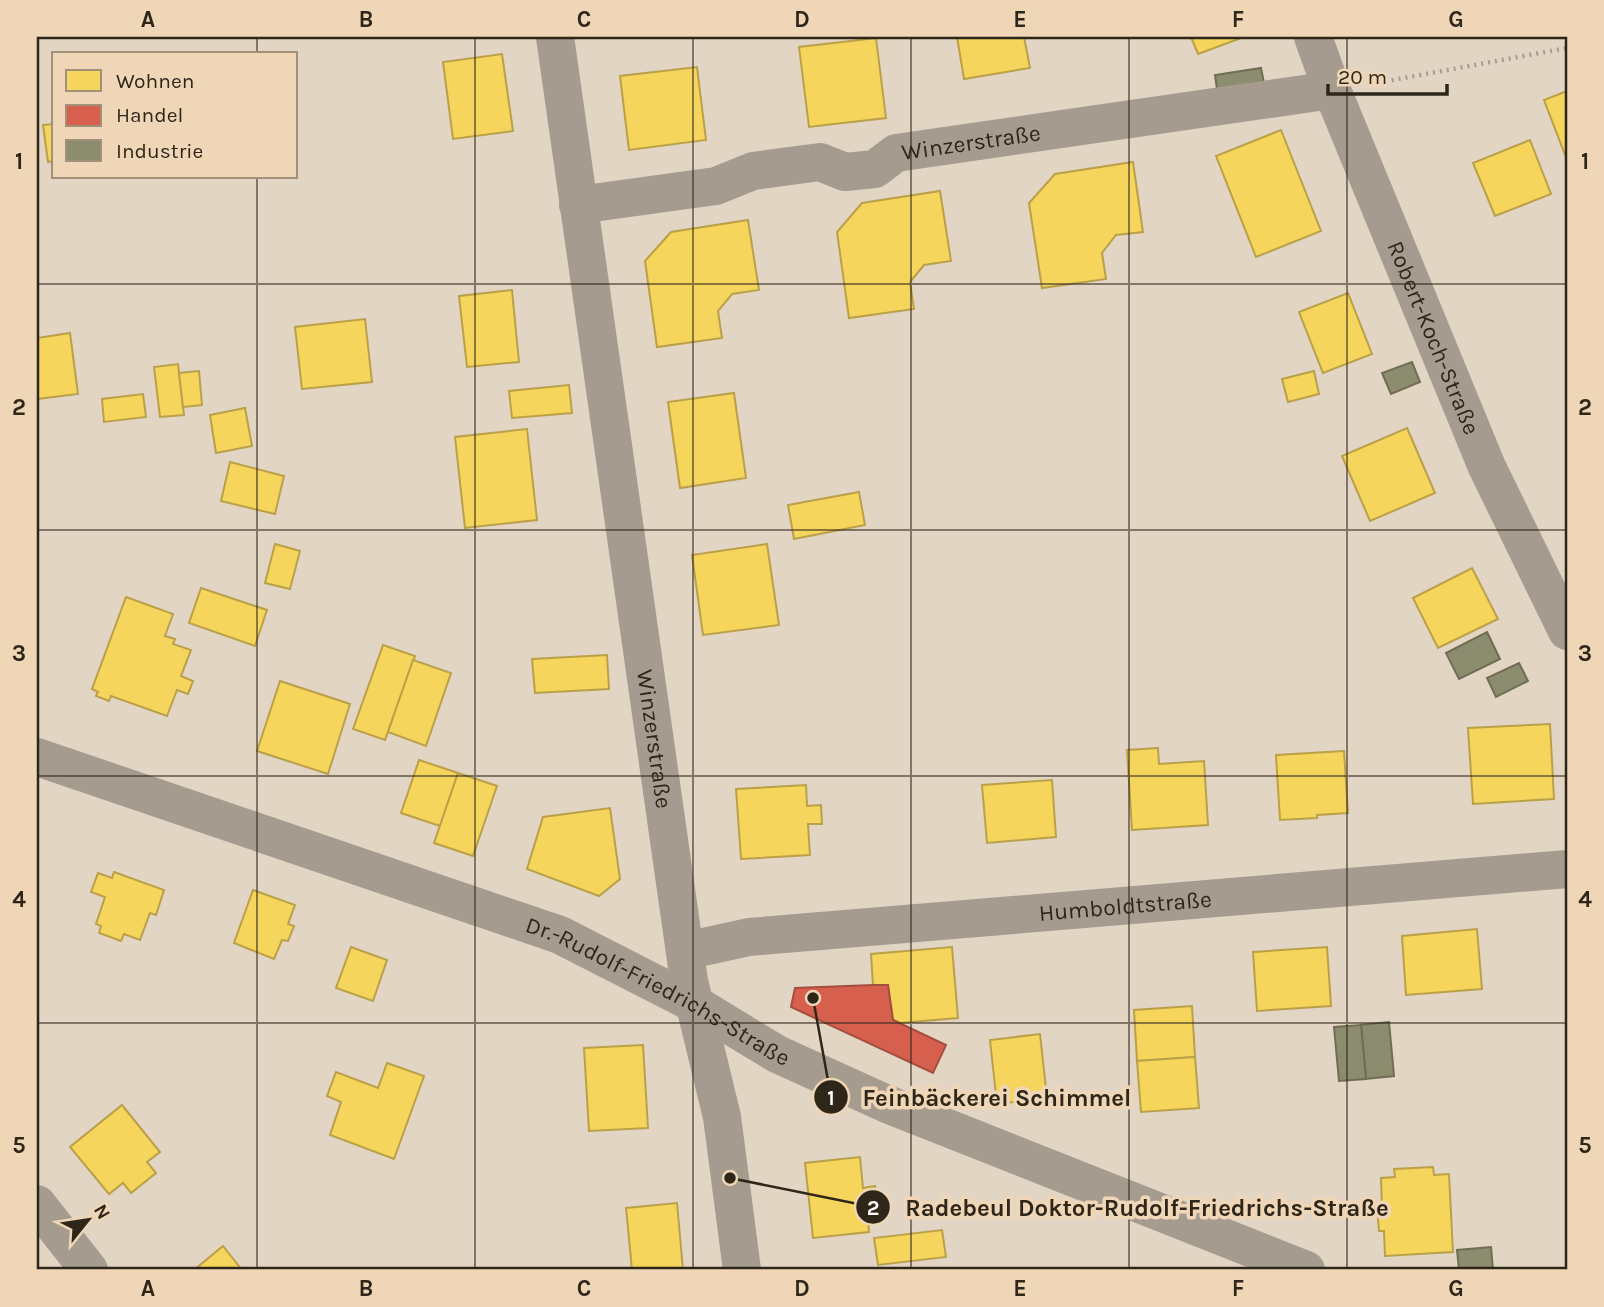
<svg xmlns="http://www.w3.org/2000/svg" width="1604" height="1307" font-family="Karla,sans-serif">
  <rect width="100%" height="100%" fill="#e2d5c4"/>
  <g fill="#f6d55c" stroke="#baa048" stroke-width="2">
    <path d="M 957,37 L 1024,37 L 1030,68 L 964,79 Z"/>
    <path d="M 1191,37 L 1244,37 L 1198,54 Z"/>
    <path d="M 876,38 L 886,118 L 809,127 L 799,47 Z"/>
    <path d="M 502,54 L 513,131 L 453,139 L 443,62 Z"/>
    <path d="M 697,67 L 706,140 L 629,150 L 620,76 Z"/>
    <path d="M 1567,91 L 1567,160 L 1544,100 Z"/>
    <path d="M 54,124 L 54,161 L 48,162 L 43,125 Z"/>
    <path d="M 1281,130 L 1321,231 L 1256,257 L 1216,156 Z"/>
    <path d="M 1530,140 L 1551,194 L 1495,216 L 1473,163 Z"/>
    <path d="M 1133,162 L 1143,232 L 1116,235 L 1102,253 L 1106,279 L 1042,288 L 1029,203 L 1055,174 Z"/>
    <path d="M 940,191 L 951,261 L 924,265 L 910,282 L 914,309 L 849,318 L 837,232 L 862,203 Z"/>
    <path d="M 748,220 L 759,290 L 732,294 L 718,311 L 722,338 L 657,347 L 645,261 L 671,232 Z"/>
    <path d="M 512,290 L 519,362 L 467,367 L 459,296 Z"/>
    <path d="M 1348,293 L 1372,354 L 1323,373 L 1299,312 Z"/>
    <path d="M 365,319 L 372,382 L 302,389 L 295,327 Z"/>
    <path d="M 70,333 L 78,394 L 37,399 L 37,338 Z"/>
    <path d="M 178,364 L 184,415 L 160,417 L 154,367 Z"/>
    <path d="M 199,371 L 202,405 L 183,407 L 179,373 Z"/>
    <path d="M 1314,371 L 1319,394 L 1288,402 L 1282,379 Z"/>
    <path d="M 569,385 L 572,413 L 512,418 L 509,391 Z"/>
    <path d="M 734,393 L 746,478 L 680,488 L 668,402 Z"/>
    <path d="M 143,394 L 146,417 L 104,422 L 102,399 Z"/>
    <path d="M 245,408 L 252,446 L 216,453 L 210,415 Z"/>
    <path d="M 1407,428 L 1435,493 L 1370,521 L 1342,456 Z"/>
    <path d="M 527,429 L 537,520 L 465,528 L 455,437 Z"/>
    <path d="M 230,462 L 284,476 L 275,514 L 221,501 Z"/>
    <path d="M 859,492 L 865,525 L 794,539 L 788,505 Z"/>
    <path d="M 275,544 L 300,551 L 290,589 L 265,583 Z"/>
    <path d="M 767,544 L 779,625 L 703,635 L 692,555 Z"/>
    <path d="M 1472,568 L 1498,619 L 1438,648 L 1413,598 Z"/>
    <path d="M 201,588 L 267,610 L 255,646 L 189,623 Z"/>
    <path d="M 126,597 L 173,614 L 165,636 L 175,639 L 173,644 L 191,650 L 181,676 L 193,681 L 188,694 L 177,690 L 167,716 L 111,696 L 109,701 L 96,696 L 98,692 L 92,689 Z"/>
    <path d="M 383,645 L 415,656 L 385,740 L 353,729 Z"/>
    <path d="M 607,655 L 609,689 L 535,693 L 532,659 Z"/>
    <path d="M 413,660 L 451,673 L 426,746 L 388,732 Z"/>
    <path d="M 280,681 L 350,704 L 328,774 L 257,751 Z"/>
    <path d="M 1550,724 L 1554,799 L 1473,804 L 1468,728 Z"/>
    <path d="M 1158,748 L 1159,764 L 1204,761 L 1208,825 L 1132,830 L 1127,750 Z"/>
    <path d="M 1344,751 L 1348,813 L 1317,815 L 1317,818 L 1280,820 L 1276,755 Z"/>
    <path d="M 419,760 L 458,773 L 440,826 L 401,813 Z"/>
    <path d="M 458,773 L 497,786 L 473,856 L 434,843 Z"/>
    <path d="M 1052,780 L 1056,837 L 987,843 L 982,785 Z"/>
    <path d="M 806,785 L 807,806 L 821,805 L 822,824 L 808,824 L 810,855 L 741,859 L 736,789 Z"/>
    <path d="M 610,808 L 620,879 L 599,896 L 527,869 L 543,817 Z"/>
    <path d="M 114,872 L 164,890 L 156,915 L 150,913 L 140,940 L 124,934 L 121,941 L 99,933 L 101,926 L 96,924 L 105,897 L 91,892 L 98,873 L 112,878 Z"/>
    <path d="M 253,890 L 295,905 L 288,924 L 294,926 L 288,941 L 282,940 L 274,959 L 234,943 Z"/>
    <path d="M 1477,929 L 1482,989 L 1406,995 L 1402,936 Z"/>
    <path d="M 351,947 L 387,960 L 373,1001 L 336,988 Z"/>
    <path d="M 952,947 L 958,1018 L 900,1023 L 893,1020 L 888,985 L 873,985 L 871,954 Z"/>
    <path d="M 1327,947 L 1331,1006 L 1257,1011 L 1253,952 Z"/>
    <path d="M 1192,1006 L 1195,1057 L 1137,1061 L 1134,1010 Z"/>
    <path d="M 1040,1034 L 1047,1098 L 997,1104 L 990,1040 Z"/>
    <path d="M 643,1045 L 648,1128 L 589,1131 L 584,1048 Z"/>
    <path d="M 1195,1057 L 1199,1108 L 1141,1112 L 1137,1061 Z"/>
    <path d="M 387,1063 L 424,1076 L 394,1159 L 330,1135 L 341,1102 L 327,1096 L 336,1072 L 378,1088 Z"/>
    <path d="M 122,1105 L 160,1152 L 147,1162 L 156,1173 L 131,1193 L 123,1183 L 109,1194 L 70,1147 Z"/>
    <path d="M 860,1157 L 863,1188 L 875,1186 L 877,1210 L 867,1211 L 869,1232 L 813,1238 L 805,1163 Z"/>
    <path d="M 1433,1167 L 1434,1175 L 1449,1174 L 1453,1252 L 1385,1256 L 1384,1231 L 1379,1231 L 1377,1207 L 1382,1207 L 1381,1178 L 1395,1177 L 1394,1169 Z"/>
    <path d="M 677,1203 L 683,1270 L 632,1270 L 626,1208 Z"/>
    <path d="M 942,1230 L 946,1257 L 878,1265 L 874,1238 Z"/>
    <path d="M 223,1246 L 242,1270 L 194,1270 Z"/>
  </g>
  <path fill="#d6604d" stroke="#a44f3e" stroke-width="2" d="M 873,985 L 888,985 L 893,1020 L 946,1045 L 933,1073 L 791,1007 L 795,988 Z"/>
  <g fill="#8c8c6e" stroke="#706d55" stroke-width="2">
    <path d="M 1261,68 L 1265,88 L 1218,96 L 1215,75 Z"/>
    <path d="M 1412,362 L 1420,382 L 1391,394 L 1382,373 Z"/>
    <path d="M 1487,632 L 1500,659 L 1459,679 L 1446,653 Z"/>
    <path d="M 1519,663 L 1528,681 L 1496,697 L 1487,678 Z"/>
    <path d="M 1389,1022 L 1394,1076 L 1366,1079 L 1361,1025 Z"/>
    <path d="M 1361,1025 L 1366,1079 L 1339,1081 L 1334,1027 Z"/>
    <path d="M 1491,1247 L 1493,1270 L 1459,1270 L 1457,1250 Z"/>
  </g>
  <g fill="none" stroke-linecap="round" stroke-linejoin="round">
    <path stroke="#a69d91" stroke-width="4.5" stroke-dasharray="2 5" stroke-linecap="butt" d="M 1371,84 L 1567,48"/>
    <g stroke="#a59b8f" stroke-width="38">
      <path id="s1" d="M 555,37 L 689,981 L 722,1117 L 742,1270"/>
      <path id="s2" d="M 1313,37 L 1332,90 L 1487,467 L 1567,631"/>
      <path id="s3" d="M 578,205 L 716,186 L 753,171 L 820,162 L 845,172 L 875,169 L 896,153 L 1332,90"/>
      <path id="s4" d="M 37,757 L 560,935 L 693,1003 L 777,1054 L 887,1104 L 1306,1270"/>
      <path id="s5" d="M 685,951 L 749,937 L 1567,869"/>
      <path d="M 37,1204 L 89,1270"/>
    </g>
  </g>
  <path fill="none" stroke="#2f261a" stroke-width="2" stroke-opacity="0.55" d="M 257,37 L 257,54M 475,37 L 475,1270M 693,37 L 693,1270M 911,37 L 911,1270M 1129,37 L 1129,1270M 1347,37 L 1347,1270M 257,177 L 257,1270M 37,284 L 1567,284M 37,530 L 1567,530M 37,776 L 1567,776M 37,1023 L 1567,1023"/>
  <g text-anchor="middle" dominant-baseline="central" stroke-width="7" stroke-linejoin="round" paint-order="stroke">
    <g font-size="23" fill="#2f261a" stroke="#efd6b7">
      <text stroke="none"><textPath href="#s3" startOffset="406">Winzerstraße</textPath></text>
      <text stroke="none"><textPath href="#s2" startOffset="324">Robert-Koch-Straße</textPath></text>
      <text stroke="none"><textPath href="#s1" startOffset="709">Winzerstraße</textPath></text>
      <text stroke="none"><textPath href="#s5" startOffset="443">Humboldtstraße</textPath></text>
      <text stroke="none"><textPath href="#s4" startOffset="665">Dr.-Rudolf-Friedrichs-Straße</textPath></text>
    </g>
  </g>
  <path fill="none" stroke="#2f261a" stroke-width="2.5" d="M813 998L831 1097M730 1178L873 1207"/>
  <g fill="#2f261a" stroke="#efd6b7" stroke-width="2.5">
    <circle cx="813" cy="998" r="7"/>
    <circle cx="730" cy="1178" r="7"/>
    <circle cx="831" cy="1097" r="18"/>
    <circle cx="873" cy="1207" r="18"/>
  </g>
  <g font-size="21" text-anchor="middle" font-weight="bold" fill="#fff">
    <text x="831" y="1105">1</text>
    <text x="873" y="1215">2</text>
  </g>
  <g font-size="24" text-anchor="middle" font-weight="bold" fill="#2f261a" stroke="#efd6b7" stroke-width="7" stroke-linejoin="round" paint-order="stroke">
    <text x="997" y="1106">Feinbäckerei Schimmel</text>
    <text x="1147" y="1216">Radebeul Doktor-Rudolf-Friedrichs-Straße</text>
  </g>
  <rect width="1604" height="1307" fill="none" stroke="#efd6b7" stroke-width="77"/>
  <rect x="52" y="52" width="245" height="126" fill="#efd6b7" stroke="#a29078" stroke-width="2"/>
  <rect x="66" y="70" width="35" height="21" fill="#f6d55c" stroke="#a29078" stroke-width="2"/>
  <text x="116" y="88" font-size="21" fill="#2f261a">Wohnen</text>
  <rect x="66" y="105" width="35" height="21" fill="#d6604d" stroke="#a29078" stroke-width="2"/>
  <text x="116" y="122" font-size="21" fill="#2f261a">Handel</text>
  <rect x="66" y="140" width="35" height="21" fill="#8c8c6e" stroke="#a29078" stroke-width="2"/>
  <text x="116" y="158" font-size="21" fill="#2f261a">Industrie</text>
  <g transform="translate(88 1220) rotate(60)" stroke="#efd6b7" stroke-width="5" paint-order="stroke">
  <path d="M0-5L12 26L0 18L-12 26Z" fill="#2f261a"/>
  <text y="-10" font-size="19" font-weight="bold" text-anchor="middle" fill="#2f261a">N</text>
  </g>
  <path d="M1328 84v10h119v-10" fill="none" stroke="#2f261a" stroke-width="3.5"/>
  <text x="1338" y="84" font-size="21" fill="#2f261a" stroke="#efd6b7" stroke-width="5" paint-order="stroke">20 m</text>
  <rect x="38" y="38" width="1528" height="1230" fill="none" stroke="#2f261a" stroke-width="2.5"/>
  <g font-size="23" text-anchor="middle" font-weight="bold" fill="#2f261a">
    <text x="148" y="27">A</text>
    <text x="366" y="27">B</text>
    <text x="584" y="27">C</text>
    <text x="802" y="27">D</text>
    <text x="1020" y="27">E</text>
    <text x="1238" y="27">F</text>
    <text x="1456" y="27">G</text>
    <text x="19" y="169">1</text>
    <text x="1585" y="169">1</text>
    <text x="19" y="415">2</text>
    <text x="1585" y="415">2</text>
    <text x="19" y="661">3</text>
    <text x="1585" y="661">3</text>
    <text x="19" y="907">4</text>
    <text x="1585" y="907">4</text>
    <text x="19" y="1153">5</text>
    <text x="1585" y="1153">5</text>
    <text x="148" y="1296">A</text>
    <text x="366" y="1296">B</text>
    <text x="584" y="1296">C</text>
    <text x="802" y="1296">D</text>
    <text x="1020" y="1296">E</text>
    <text x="1238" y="1296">F</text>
    <text x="1456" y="1296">G</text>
  </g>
</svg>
